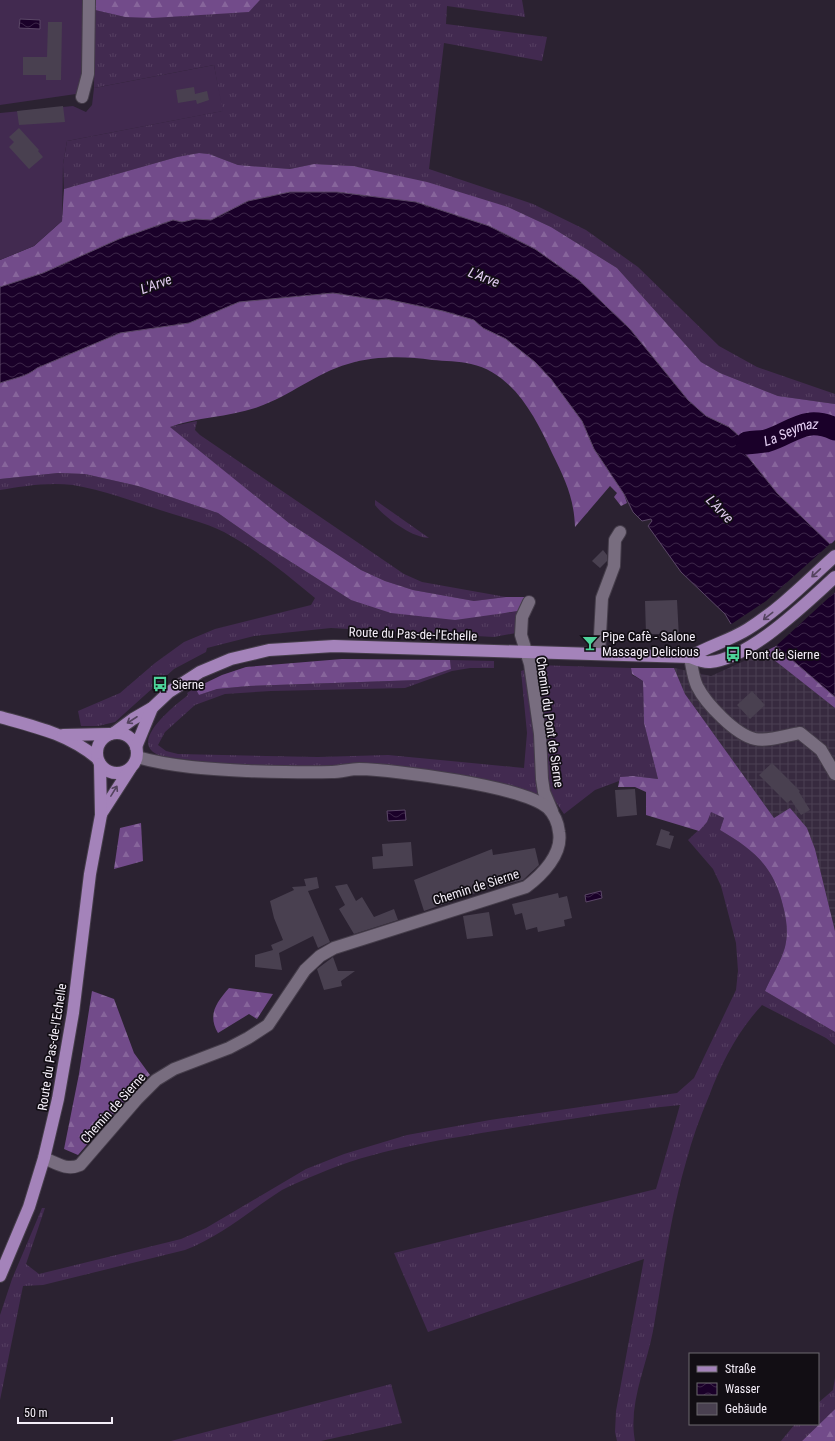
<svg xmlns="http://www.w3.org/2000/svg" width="835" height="1441" font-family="'Roboto Condensed',sans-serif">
  <defs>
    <pattern id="industrial-grid" width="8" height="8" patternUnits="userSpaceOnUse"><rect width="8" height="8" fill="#372a3f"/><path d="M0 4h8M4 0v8" fill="none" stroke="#4b3f52"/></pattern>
    <pattern id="grass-tufts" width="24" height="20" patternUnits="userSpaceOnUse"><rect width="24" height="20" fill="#422a50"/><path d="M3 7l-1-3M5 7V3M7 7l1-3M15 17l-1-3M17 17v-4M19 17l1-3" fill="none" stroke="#553f61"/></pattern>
    <pattern id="forest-firs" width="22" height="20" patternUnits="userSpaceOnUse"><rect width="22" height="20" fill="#724b8a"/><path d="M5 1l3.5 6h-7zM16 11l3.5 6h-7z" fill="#87659b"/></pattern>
    <pattern id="water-waves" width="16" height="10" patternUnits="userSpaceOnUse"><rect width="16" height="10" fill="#1a0029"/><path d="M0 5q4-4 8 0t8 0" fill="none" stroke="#3c2649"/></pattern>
  </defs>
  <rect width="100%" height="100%" fill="#2b2231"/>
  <path fill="url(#industrial-grid)" d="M 764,652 L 835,708 L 835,931 L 815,849 L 807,828 L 774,818 L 685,694 L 674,668 L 711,676 Z"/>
  <g fill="url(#grass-tufts)">
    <path d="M 260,0 L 522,0 L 525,17 L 447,6 L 446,24 L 547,37 L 542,61 L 444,43 L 429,169 L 533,204 L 586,230 L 638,267 L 719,346 L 757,367 L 835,394 L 835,404 L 778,396 L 720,373 L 701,362 L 617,268 L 551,227 L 508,207 L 353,166 L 314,164 L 290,169 L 238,165 L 209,154 L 199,153 L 177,157 L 64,189 L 63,164 L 67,141 L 222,111 L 214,65 L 94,88 L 95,10 L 125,17 L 249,12 Z"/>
    <path d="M 197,421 L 195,430 L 200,435 L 404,574 L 422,582 L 506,597 L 474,601 L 413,590 L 385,581 L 361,570 L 289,523 L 169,427 Z"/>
    <path d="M 58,473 L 85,474 L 138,486 L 218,513 L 258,541 L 351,600 L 508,613 L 518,611 L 516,633 L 494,637 L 331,628 L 254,636 L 207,648 L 206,652 L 174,669 L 115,722 L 98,726 L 81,726 L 78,711 L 120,693 L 155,663 L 184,642 L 215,629 L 311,605 L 315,598 C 286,574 257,550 224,532 C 204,522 181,517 160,510 C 132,501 103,490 73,485 C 48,482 24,486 0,490 L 0,479 Z"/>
    <path d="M 375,500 L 429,538 C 413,538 385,518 375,505 Z"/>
    <path d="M 450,660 L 494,661 L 494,668 L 470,668 L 452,671 L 405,688 L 271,691 L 225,694 L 195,705 L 165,732 L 158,745 L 166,751 L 178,754 L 318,757 L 388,755 L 524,768 L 527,733 L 521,671 L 524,670 L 525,676 L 528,676 L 536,748 L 535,760 L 541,798 L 392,766 L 360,764 L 306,767 L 227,765 L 161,756 C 125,744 174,706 188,695 L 187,693 L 195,688 L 199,695 L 217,689 L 248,686 L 418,680 L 451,669 Z"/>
    <path d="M 536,665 L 631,668 L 632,675 L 643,681 L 644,723 L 658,779 L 633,776 L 620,777 L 619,781 L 595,790 L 564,814 L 555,801 L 553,802 L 548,789 Z"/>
    <path d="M 710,811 L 724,818 L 720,830 C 756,851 775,868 784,910 C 787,923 788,934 785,947 C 781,962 771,977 765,991 L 835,1032 L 835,1045 L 826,1038 L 762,1005 C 737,1032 722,1062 709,1096 C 700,1117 692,1139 686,1162 C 670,1217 663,1275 653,1331 C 646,1368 628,1404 635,1441 L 617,1441 L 615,1432 L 616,1411 L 644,1259 L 428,1332 L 394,1253 L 656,1189 L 680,1105 C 618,1111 556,1121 494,1131 C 435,1141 373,1150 318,1174 C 306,1179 293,1184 282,1190 C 249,1211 222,1236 185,1250 L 43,1285 L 23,1286 L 0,1400 L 0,1315 L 12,1279 L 42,1208 L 45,1208 L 26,1264 L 39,1274 L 181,1239 L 206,1228 L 306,1169 L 344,1154 L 407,1135 L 490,1120 L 677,1093 L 694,1078 L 736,990 L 738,971 L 736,943 L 721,886 L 713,869 L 688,840 L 707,822 Z"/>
    <path d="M 835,1378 L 835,1409 L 802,1441 L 781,1441 L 795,1424 L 818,1424 L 818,1403 L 833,1390 Z"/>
    <path d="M 391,1384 L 402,1423 L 321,1441 L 171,1441 Z"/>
  </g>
  <g fill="url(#forest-firs)">
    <path d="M 94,0 L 260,0 L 249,12 L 152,18 L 125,17 L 95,10 Z"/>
    <path d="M 199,153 L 209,154 L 238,165 L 290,169 L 314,164 L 353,166 L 427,182 L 508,207 L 551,227 L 617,268 L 701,362 L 720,373 L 778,396 L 835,404 L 835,540 L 830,545 L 777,493 L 744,452 L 747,443 L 729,427 L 706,416 L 688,400 L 630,329 L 580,281 L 535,249 L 489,226 L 416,202 L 337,192 L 290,192 L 248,201 L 211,220 L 195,219 L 182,222 L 173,220 L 119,239 L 43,273 L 0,287 L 0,260 L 34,246 L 62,221 L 64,189 L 177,157 Z"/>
    <path d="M 333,293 L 378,300 L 386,299 L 443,311 L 474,320 L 483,328 L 506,339 L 535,362 L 551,379 L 582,421 L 594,449 L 624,494 L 627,503 L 621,506 L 614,497 L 617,493 L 610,486 L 575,527 C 574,498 565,479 552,453 C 536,418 513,373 471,364 C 459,361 445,361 432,360 C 404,356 375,356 348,364 C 316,373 290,396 258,407 C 230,417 196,417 170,427 L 289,523 L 361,570 L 385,581 L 413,590 L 474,601 L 506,597 L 526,597 L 518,611 L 455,620 L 391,613 L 351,600 L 258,541 L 218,513 L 138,486 L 85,474 L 58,473 L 0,479 L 0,383 C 14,378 26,377 37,368 L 120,333 L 189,323 L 239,302 Z"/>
    <path d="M 776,646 L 835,697 L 835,708 L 764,652 Z"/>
    <path d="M 342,659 L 450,660 L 451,669 L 418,680 L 248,686 L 217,689 L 199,695 L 195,688 L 222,675 L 246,667 Z"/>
    <path d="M 631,668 L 674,668 L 685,694 L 774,818 L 790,808 L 807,828 L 815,849 L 835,931 L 835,1032 L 765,991 C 771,977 781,962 785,947 C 788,934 787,923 784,910 C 775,868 756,851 720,830 L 724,818 L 711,812 L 707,822 L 699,831 L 646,815 L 646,792 L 635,787 L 618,787 L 620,777 L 633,776 L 658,779 L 644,723 L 643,681 L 632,674 Z"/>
    <path d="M 141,823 L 143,861 L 114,869 L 120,828 Z"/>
    <path d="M 229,988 L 273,994 L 257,1019 L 249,1014 L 218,1033 C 207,1014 217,1002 229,988 Z"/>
    <path d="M 92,991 L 114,999 L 134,1053 L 150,1075 L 142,1081 L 78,1155 L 64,1149 L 79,1074 Z"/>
    <path d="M 835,1409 L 835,1441 L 802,1441 Z"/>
  </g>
  <g fill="#422a50">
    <path d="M 0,0 L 84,0 L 83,85 L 76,94 L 0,105 Z"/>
    <path d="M 214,65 L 223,111 L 67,141 L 63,164 L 62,221 L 34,246 L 0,260 L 0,113 L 73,106 L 86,112 L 92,105 L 94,88 Z"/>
  </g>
  <g fill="url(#water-waves)" stroke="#5b4767">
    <path d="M 20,19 L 40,20 L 40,29 L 19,28 Z"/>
    <path d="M 290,192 L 337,192 L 416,202 L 489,226 L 535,249 L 580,281 L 630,329 L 688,400 L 706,416 L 729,427 L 747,443 L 744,452 L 777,493 L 835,549 L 835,697 L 776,646 L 731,624 L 725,614 L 681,572 L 648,526 L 652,521 L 651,519 L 642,521 L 633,512 L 624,494 L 594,449 L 582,421 L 551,379 L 535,362 L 506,339 L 483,328 L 474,320 L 443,311 L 386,299 L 378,300 L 333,293 L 239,302 L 189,323 L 120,333 L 37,368 C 26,377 14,378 0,383 L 0,287 L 43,273 L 119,239 L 173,220 L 182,222 L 195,219 L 211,220 L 248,201 Z"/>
    <path d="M 405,810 L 406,820 L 388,821 L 387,811 Z"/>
    <path d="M 601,891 L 602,898 L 586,902 L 585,895 Z"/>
  </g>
  <path fill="#2b2231" d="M 831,543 L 835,547 L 835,592 L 776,646 L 773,647 L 730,625 L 766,601 Z"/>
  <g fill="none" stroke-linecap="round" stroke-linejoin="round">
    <path stroke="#1a0029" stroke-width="23" id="s1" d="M 747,443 C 753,442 760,442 766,441 C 793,433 804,415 835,429"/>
  </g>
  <g fill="#494050">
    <path d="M 48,22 L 62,22 L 61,80 L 46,80 L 46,75 L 23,75 L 23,57 L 47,57 Z"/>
    <path d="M 194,87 L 195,94 L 207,91 L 209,100 L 197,104 L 196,100 L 178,103 L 176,90 Z"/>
    <path d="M 63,106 L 65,122 L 19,125 L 17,111 Z"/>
    <path d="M 19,128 L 39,150 L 38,151 L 43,157 L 29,169 L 9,147 L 14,142 L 9,137 Z"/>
    <path d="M 603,550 L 607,555 L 607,561 L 600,568 L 592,561 Z"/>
    <path d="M 677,600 L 679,638 L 660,638 L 660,634 L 646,634 L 645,601 Z"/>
    <path d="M 752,691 L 765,705 L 750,719 L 737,705 Z"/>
    <path d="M 772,763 L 800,791 L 799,792 L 810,810 L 801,815 L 791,800 L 787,803 L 759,775 Z"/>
    <path d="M 635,789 L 637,815 L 617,817 L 615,790 Z"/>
    <path d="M 661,829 L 670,832 L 669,835 L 674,836 L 670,849 L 656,845 Z"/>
    <path d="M 411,842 L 413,866 L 373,869 L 372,857 L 383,856 L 382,844 Z"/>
    <path d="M 535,848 L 539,865 L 523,880 L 484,890 L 424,911 L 414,880 L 492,849 L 493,855 Z"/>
    <path d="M 317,877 L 319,888 L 308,891 L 330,942 L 318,948 L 313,936 L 279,953 L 282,970 L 255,967 L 255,955 L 273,950 L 271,945 L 283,940 L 274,918 L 270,901 L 294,890 L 292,887 L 306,886 L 304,879 Z"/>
    <path d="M 347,884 L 356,901 L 362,897 L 374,917 L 394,909 L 398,920 L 354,934 L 339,909 L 345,905 L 335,886 Z"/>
    <path d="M 558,893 L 559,898 L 567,896 L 572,918 L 564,920 L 565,926 L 538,932 L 537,927 L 526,930 L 522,913 L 515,915 L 512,904 Z"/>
    <path d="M 489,912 L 493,936 L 467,939 L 463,916 Z"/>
    <path d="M 333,957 L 338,971 L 355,971 L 341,981 L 342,986 L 324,990 L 317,969 Z"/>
  </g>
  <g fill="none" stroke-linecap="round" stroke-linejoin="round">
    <defs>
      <g id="minor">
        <path d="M 82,97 L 88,74 L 89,0"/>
        <path d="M 529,602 L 522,617 L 521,635 L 530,664 L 540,734 L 542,779 L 544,792 L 552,811"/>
        <path d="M 599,654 L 602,598 L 614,566 L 615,540 L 620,532"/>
        <path d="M 690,657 C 692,667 693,677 697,686 C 706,704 736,735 755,739 C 768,742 787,735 800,733 L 821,750 L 835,774"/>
        <path d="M 44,1158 C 56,1163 67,1171 80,1165 L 137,1099 L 156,1080 L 174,1069 L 229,1048 L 248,1038 L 268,1025 L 305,970 L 320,956 L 334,948 L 526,887 C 542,875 563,854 559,832 C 558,823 555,815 548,808 C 523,786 396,770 359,769 C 350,769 341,772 332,772 C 304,773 276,772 248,771 C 211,769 172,767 137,757"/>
      </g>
      <g id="major">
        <path d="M 690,657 C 708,646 729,641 748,629 C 780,609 807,581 835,556"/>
        <path d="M 0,717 C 36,727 68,734 97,758"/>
        <circle cx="117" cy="753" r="20"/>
        <path d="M 114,733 L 133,719 L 152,708 L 169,692 L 200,672 L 231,659 L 269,650 L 334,646 L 690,657 C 696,659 703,663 710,662 C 751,658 806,603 835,577"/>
        <path d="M 63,735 L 110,734"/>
        <path d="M 136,747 L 152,708"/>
        <path d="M 101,814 L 130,769"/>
        <path d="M 0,1276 L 29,1207 L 44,1158 L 58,1099 L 73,1013 L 90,874 L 101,815 L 100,764"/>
      </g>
    </defs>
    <use href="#minor" stroke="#453d4a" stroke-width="14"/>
    <use href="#major" stroke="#453d4a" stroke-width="14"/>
    <use href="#minor" stroke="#786d7f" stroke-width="12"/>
    <use href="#major" stroke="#a483ba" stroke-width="12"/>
  </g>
  <defs><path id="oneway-shaft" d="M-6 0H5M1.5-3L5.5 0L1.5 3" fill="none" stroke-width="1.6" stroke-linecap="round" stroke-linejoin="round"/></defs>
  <g stroke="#54435f">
    <use href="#oneway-shaft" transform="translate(816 573) rotate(137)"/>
    <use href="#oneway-shaft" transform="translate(768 616) rotate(142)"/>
    <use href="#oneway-shaft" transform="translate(132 720) rotate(147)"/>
    <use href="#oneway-shaft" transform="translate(114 791) rotate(-58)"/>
  </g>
  <defs>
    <symbol id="bar-bare" viewBox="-9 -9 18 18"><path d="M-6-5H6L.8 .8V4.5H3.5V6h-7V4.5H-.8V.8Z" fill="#4dd39a" stroke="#120e14" stroke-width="2.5" paint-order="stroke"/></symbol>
    <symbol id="bus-bare" viewBox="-9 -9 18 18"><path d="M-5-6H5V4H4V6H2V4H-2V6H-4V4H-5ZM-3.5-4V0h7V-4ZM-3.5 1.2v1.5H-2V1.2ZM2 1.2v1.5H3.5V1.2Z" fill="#4dd39a" stroke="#120e14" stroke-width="2.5" paint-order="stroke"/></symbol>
  </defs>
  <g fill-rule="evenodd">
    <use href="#bar-bare" x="579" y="632" width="22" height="22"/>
    <use href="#bus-bare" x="722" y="643" width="22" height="22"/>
    <use href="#bus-bare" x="149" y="673" width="22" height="22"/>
  </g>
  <g text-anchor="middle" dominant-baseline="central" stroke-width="3.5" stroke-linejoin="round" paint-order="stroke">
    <g font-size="13" fill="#f4eef8" stroke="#120e14">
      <text transform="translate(413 634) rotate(2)">Route du Pas-de-l'Echelle</text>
      <text transform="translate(550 722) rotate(82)">Chemin du Pont de Sierne</text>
      <text transform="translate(476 887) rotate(-18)">Chemin de Sierne</text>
      <text transform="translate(52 1047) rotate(-81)">Route du Pas-de-l'Echelle</text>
      <text transform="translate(113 1108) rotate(-48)">Chemin de Sierne</text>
    </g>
    <g font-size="13" fill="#f4eef8" stroke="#120e14" text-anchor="start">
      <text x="602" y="636">Pipe Cafè - Salone<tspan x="602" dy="15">Massage Delicious</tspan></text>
      <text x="745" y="654">Pont de Sierne</text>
      <text x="172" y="684">Sierne</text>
    </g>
    <g font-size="14" font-style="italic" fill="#e4cff3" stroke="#120e14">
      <text transform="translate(484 277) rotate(21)">L'Arve</text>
      <text transform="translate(156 284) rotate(-20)">L'Arve</text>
      <text stroke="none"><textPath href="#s1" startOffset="46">La Seymaz</textPath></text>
      <text transform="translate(720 509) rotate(46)">L'Arve</text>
    </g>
  </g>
  <rect x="689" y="1353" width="130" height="72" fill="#120e14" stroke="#6c686f"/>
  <rect x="697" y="1366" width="20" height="6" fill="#a483ba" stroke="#6c686f"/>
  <text x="725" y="1373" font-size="12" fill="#f4eef8">Straße</text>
  <rect x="697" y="1383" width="20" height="12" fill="url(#water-waves)" stroke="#6c686f"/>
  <text x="725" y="1393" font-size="12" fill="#f4eef8">Wasser</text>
  <rect x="697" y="1403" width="20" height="12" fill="#494050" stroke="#6c686f"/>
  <text x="725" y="1413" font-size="12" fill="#f4eef8">Gebäude</text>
  <path d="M18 1417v6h94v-6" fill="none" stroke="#f4eef8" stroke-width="2"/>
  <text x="24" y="1417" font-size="12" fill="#f4eef8" stroke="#120e14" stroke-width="3" paint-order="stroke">50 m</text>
</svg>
